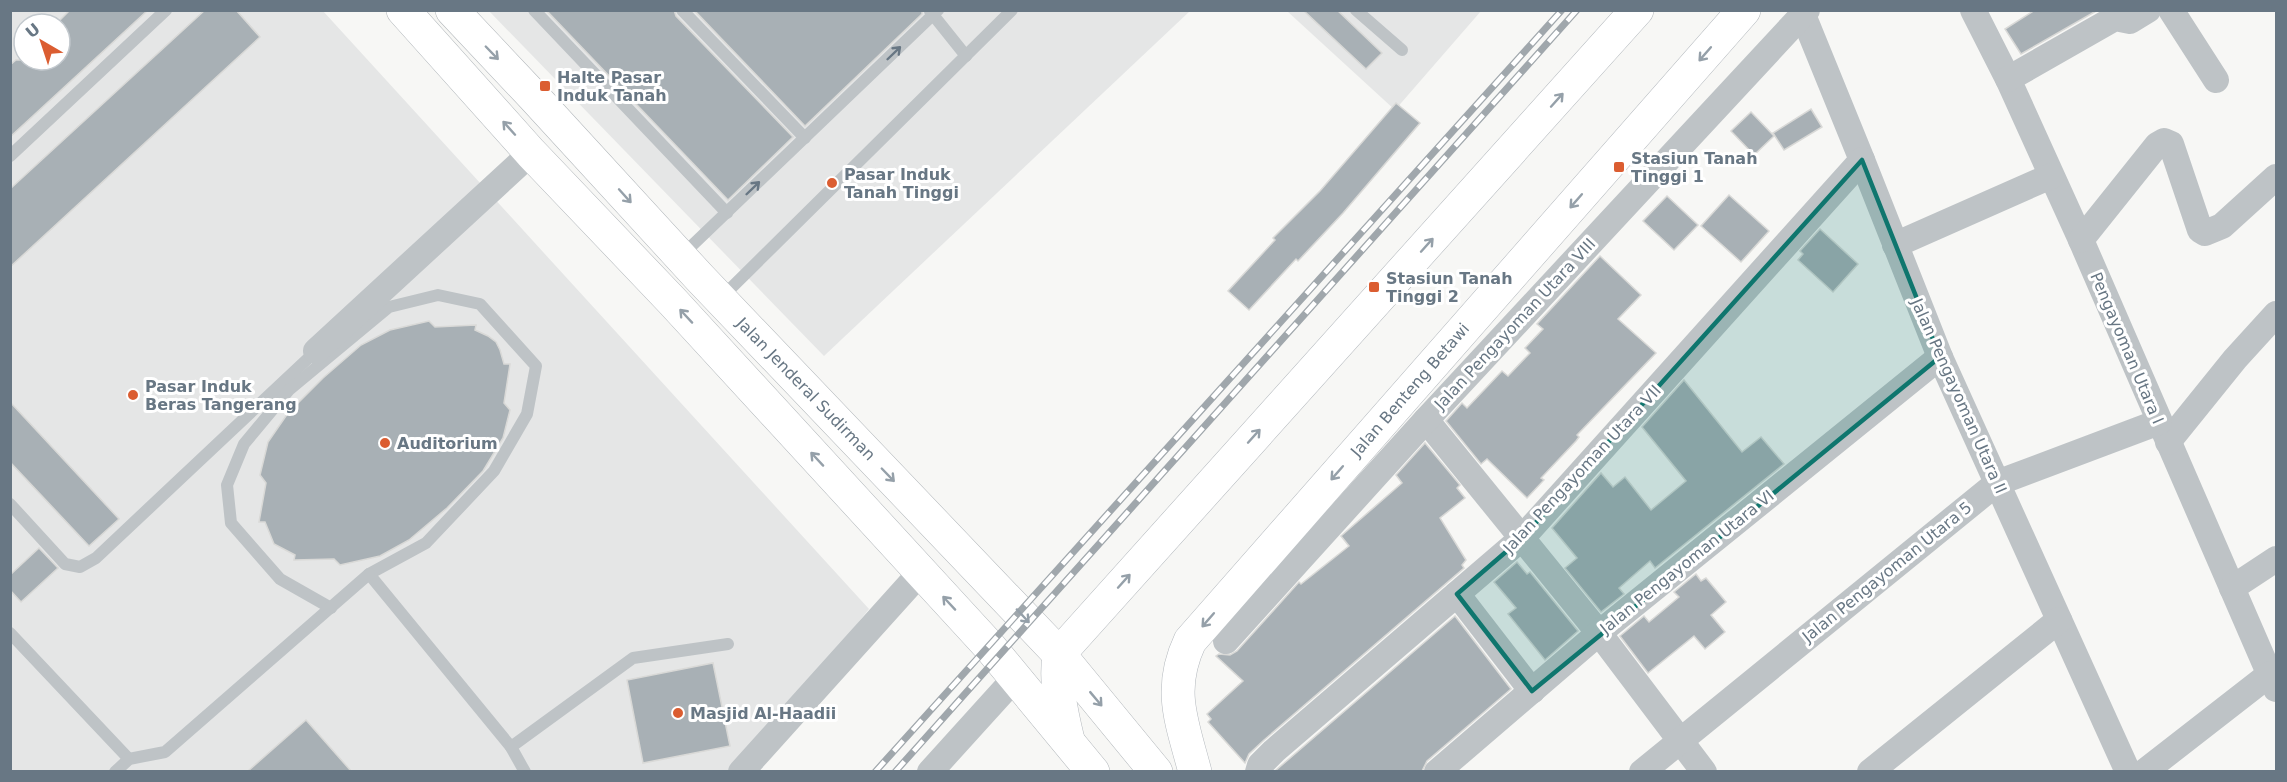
<svg xmlns="http://www.w3.org/2000/svg" width="2287" height="782" font-family="'DejaVu Sans',sans-serif">
  <rect width="100%" height="100%" fill="#f7f7f5"/>
  <g fill="#e5e6e6" fill-rule="evenodd">
    <path d="M 10,11 L 323,11 L 869,609 L 776,726 L 734,771 L 11,771 ZM 24,24 L 60,24 L 60,60 L 24,60 Z"/>
    <path d="M 489,11 L 1190,11 L 824,356 Z"/>
    <path d="M 1287,11 L 1481,11 L 1395,110 Z"/>
  </g>
  <g fill="#a8b0b5" stroke="#d9d9d7" stroke-width="1.5">
    <path d="M 70,10 L 148,10 L 10,137 L 10,65 L 16,60 L 60,60 L 60,20 Z"/>
    <path d="M 205,10 L 236,10 L 260,37 L 10,267 L 10,189 Z"/>
    <path d="M 546,10 L 674,10 L 676,16 L 793,137 L 728,200 Z"/>
    <path d="M 694,10 L 922,10 L 922,14 L 805,126 Z"/>
    <path d="M 1303,10 L 1337,10 L 1382,53 L 1366,69 Z"/>
    <path d="M 2035,10 L 2098,10 L 2021,54 L 2005,29 Z"/>
    <path d="M 1396,103 L 1420,123 L 1343,213 L 1298,261 L 1296,259 L 1249,310 L 1228,291 L 1275,240 L 1273,238 L 1320,191 Z"/>
    <path d="M 1811,109 L 1822,127 L 1784,150 L 1773,133 Z"/>
    <path d="M 1751,112 L 1774,136 L 1754,155 L 1731,131 Z"/>
    <path d="M 1729,195 L 1769,231 L 1741,262 L 1701,226 Z"/>
    <path d="M 1667,196 L 1698,225 L 1674,250 L 1643,221 Z"/>
    <path d="M 1820,229 L 1858,264 L 1833,292 L 1798,260 L 1803,254 L 1800,251 Z"/>
    <path d="M 1600,256 L 1641,295 L 1618,319 L 1656,353 L 1577,435 L 1579,437 L 1576,441 L 1541,478 L 1544,480 L 1527,498 L 1487,459 L 1481,464 L 1446,421 L 1462,403 L 1467,408 L 1502,371 L 1508,376 L 1530,353 L 1525,348 L 1543,329 L 1537,324 Z"/>
    <path d="M 429,321 L 435,327 L 476,325 L 475,330 L 488,336 L 496,342 L 500,350 L 504,364 L 510,364 L 504,403 L 510,410 L 503,438 L 483,471 L 447,508 L 409,540 L 380,556 L 340,565 L 334,559 L 294,560 L 295,555 L 274,544 L 265,522 L 259,522 L 266,483 L 260,475 L 268,442 L 288,413 L 323,378 L 361,345 L 390,330 Z"/>
    <path d="M 1684,380 L 1742,452 L 1761,437 L 1784,464 L 1655,568 L 1650,561 L 1619,588 L 1624,594 L 1601,612 L 1565,568 L 1577,558 L 1552,528 L 1601,473 L 1613,487 L 1625,477 L 1651,510 L 1686,481 L 1642,427 Z"/>
    <path d="M 10,402 L 119,519 L 89,546 L 10,462 Z"/>
    <path d="M 1425,443 L 1460,485 L 1457,488 L 1465,498 L 1440,518 L 1466,560 L 1462,565 L 1464,568 L 1264,740 L 1249,754 L 1245,763 L 1208,722 L 1211,719 L 1207,714 L 1243,681 L 1216,656 L 1219,654 L 1230,655 L 1237,651 L 1299,582 L 1301,584 L 1349,546 L 1341,536 L 1402,483 L 1396,475 Z"/>
    <path d="M 39,548 L 58,568 L 21,602 L 10,590 L 10,575 Z"/>
    <path d="M 1517,562 L 1527,574 L 1530,572 L 1578,631 L 1545,660 L 1508,614 L 1516,608 L 1494,582 Z"/>
    <path d="M 1696,574 L 1701,581 L 1706,578 L 1726,602 L 1711,615 L 1725,632 L 1705,649 L 1694,636 L 1648,673 L 1620,636 L 1644,616 L 1649,622 L 1679,597 L 1674,592 Z"/>
    <path d="M 1455,616 L 1511,689 L 1427,761 L 1422,771 L 1275,771 Z"/>
    <path d="M 713,663 L 730,746 L 643,763 L 627,680 Z"/>
    <path d="M 306,720 L 351,771 L 248,771 Z"/>
  </g>
  <g fill="none" stroke-linecap="round" stroke-linejoin="round">
    <defs>
      <g id="secondary">
        <path d="M 1068,740 C 1061,711 1055,684 1059,654 L 1637,10"/>
        <path d="M 1195,772 C 1182,722 1167,690 1190,641 L 1744,10"/>
      </g>
      <g id="primary">
        <path d="M 403,10 L 531,153 L 673,302 L 989,646 L 1093,772"/>
        <path d="M 452,10 L 533,96 L 700,278 L 1059,654 L 1156,772"/>
      </g>
    </defs>
    <use href="#secondary" stroke="#b3b8bd" stroke-width="34"/>
    <use href="#primary" stroke="#b2b7bb" stroke-width="34"/>
    <g stroke="#bec3c6" stroke-width="12">
      <path d="M 534,10 L 727,213"/>
      <path d="M 682,10 L 805,138"/>
      <path d="M 1356,10 L 1402,50"/>
      <path d="M 930,11 L 966,56"/>
      <path d="M 10,156 L 166,10"/>
      <path d="M 681,256 L 938,10"/>
      <path d="M 720,299 L 1012,10"/>
      <path d="M 10,504 L 65,564 L 80,567 L 96,558 L 316,351"/>
      <path d="M 331,608 L 280,579 L 231,523 L 227,485 L 244,444 L 289,390 L 389,307 L 438,295 L 480,304 L 536,366 L 527,414 L 494,471 L 426,543 L 369,574 L 511,747"/>
      <path d="M 10,633 L 129,759"/>
      <path d="M 115,772 L 129,759 L 165,752 L 369,574"/>
      <path d="M 525,772 L 511,747 L 633,658 L 728,644"/>
    </g>
    <g stroke="#bec3c6" stroke-width="26">
      <path d="M 1973,10 L 2008,79 L 2081,240 L 2276,689"/>
      <path d="M 2171,10 L 2216,80"/>
      <path d="M 1803,15 L 1862,160 L 1940,357 L 2128,772"/>
      <path d="M 2008,79 L 2115,18 L 2130,21 L 2148,10"/>
      <path d="M 2081,240 L 2157,145 L 2164,141 L 2171,144 L 2200,230 L 2205,233 L 2222,226 L 2276,177"/>
      <path d="M 1895,245 L 2051,176"/>
      <path d="M 316,351 L 531,153"/>
      <path d="M 1426,420 L 1599,633 L 1704,772"/>
      <path d="M 2168,442 L 2235,359 L 2276,314"/>
      <path d="M 2232,588 L 2276,559"/>
      <path d="M 1457,594 L 1532,691"/>
      <path d="M 1226,641 L 1426,420 L 1807,10"/>
      <path d="M 741,772 L 921,572"/>
      <path d="M 930,772 L 1016,677"/>
      <path d="M 1258,772 L 1260,765 L 1274,751 L 1522,538 L 1862,160"/>
      <path d="M 1437,772 L 1599,633 L 1940,357"/>
      <path d="M 1642,772 L 1997,483 L 2159,422"/>
      <path d="M 1870,772 L 2059,620"/>
      <path d="M 2144,772 L 2270,674"/>
    </g>
    <use href="#secondary" stroke="#fff" stroke-width="33"/>
    <use href="#primary" stroke="#fff" stroke-width="33"/>
    <defs>
      <g id="rail">
        <path d="M 875,772 L 1562,10"/>
        <path d="M 895,772 L 1577,10"/>
      </g>
    </defs>
    <use href="#rail" stroke="#a0a7ac" stroke-width="7"/>
    <use href="#rail" stroke="#fff" stroke-width="4.5" stroke-dasharray="14" stroke-linecap="butt"/>
  </g>
  <defs><path id="oneway-shaft" d="M-6 0H5M1.5-3L5.5 0L1.5 3" fill="none" stroke-width="1.6" stroke-linecap="round" stroke-linejoin="round" transform="scale(1.5)"/></defs>
  <g stroke="#95a0a9">
    <use href="#oneway-shaft" transform="translate(492 53) rotate(46)"/>
    <use href="#oneway-shaft" transform="translate(1705 54) rotate(131)"/>
    <use href="#oneway-shaft" transform="translate(1557 100) rotate(-48)"/>
    <use href="#oneway-shaft" transform="translate(509 128) rotate(-132)"/>
    <use href="#oneway-shaft" transform="translate(625 196) rotate(48)"/>
    <use href="#oneway-shaft" transform="translate(1576 201) rotate(131)"/>
    <use href="#oneway-shaft" transform="translate(1427 245) rotate(-48)"/>
    <use href="#oneway-shaft" transform="translate(686 316) rotate(-133)"/>
    <use href="#oneway-shaft" transform="translate(1254 436) rotate(-48)"/>
    <use href="#oneway-shaft" transform="translate(817 459) rotate(-133)"/>
    <use href="#oneway-shaft" transform="translate(1337 473) rotate(131)"/>
    <use href="#oneway-shaft" transform="translate(888 475) rotate(46)"/>
    <use href="#oneway-shaft" transform="translate(1124 581) rotate(-48)"/>
    <use href="#oneway-shaft" transform="translate(949 603) rotate(-133)"/>
    <use href="#oneway-shaft" transform="translate(1023 616) rotate(47)"/>
    <use href="#oneway-shaft" transform="translate(1208 620) rotate(131)"/>
    <use href="#oneway-shaft" transform="translate(1096 699) rotate(50)"/>
  </g>
  <g stroke="#687784">
    <use href="#oneway-shaft" transform="translate(894 53) rotate(-44)"/>
    <use href="#oneway-shaft" transform="translate(753 188) rotate(-44)"/>
  </g>
  <path fill="#0f766e" fill-opacity="0.2" stroke="#0f766e" stroke-width="4.5" stroke-linejoin="round" d="M 1862,160 L 1940,357 L 1532,691 L 1457,594 L 1522,538 Z"/>
  <g fill="#db5d31" stroke="#fff" stroke-width="2">
    <rect x="539" y="80" width="12" height="12" rx="3"/>
    <rect x="1613" y="161" width="12" height="12" rx="3"/>
    <circle cx="832" cy="183" r="6"/>
    <rect x="1368" y="281" width="12" height="12" rx="3"/>
    <circle cx="133" cy="395" r="6"/>
    <circle cx="385" cy="443" r="6"/>
    <circle cx="678" cy="713" r="6"/>
  </g>
  <g text-anchor="middle" dominant-baseline="central" stroke-width="6" stroke-linejoin="round" paint-order="stroke">
    <g font-size="16" font-weight="bold" fill="#687784" stroke="#fff" text-anchor="start">
      <text x="557" y="77">Halte Pasar<tspan x="557" dy="18">Induk Tanah</tspan></text>
      <text x="1631" y="158">Stasiun Tanah<tspan x="1631" dy="18">Tinggi 1</tspan></text>
      <text x="844" y="174">Pasar Induk<tspan x="844" dy="18">Tanah Tinggi</tspan></text>
      <text x="1386" y="278">Stasiun Tanah<tspan x="1386" dy="18">Tinggi 2</tspan></text>
      <text x="145" y="386">Pasar Induk<tspan x="145" dy="18">Beras Tangerang</tspan></text>
      <text x="397" y="443">Auditorium</text>
      <text x="690" y="713">Masjid Al-Haadii</text>
    </g>
    <g font-size="16" fill="#687784" stroke="#fff">
      <text transform="translate(1515 324) rotate(-47)">Jalan Pengayoman Utara VIII</text>
      <text transform="translate(2127 348) rotate(67)">Pengayoman Utara I</text>
      <text transform="translate(806 389) rotate(46)">Jalan Jenderal Sudirman</text>
      <text transform="translate(1410 390) rotate(-49)">Jalan Benteng Betawi</text>
      <text transform="translate(1959 396) rotate(66)">Jalan Pengayoman Utara II</text>
      <text transform="translate(1582 469) rotate(-47)">Jalan Pengayoman Utara VII</text>
      <text transform="translate(1687 562) rotate(-39)">Jalan Pengayoman Utara VI</text>
      <text transform="translate(1887 572) rotate(-39)">Jalan Pengayoman Utara 5</text>
    </g>
  </g>
  <rect width="2287" height="782" fill="none" stroke="#687784" stroke-width="24"/>
  <g transform="translate(42 42) rotate(321)"><circle r="28" fill="#ffffff" stroke="#c3c9ce" stroke-width="1.5"/>
  <path d="M0-4.5L10 22L0 15L-10 22Z" fill="#db5d31"/>
  <text y="-9" font-size="16" font-weight="bold" text-anchor="middle" fill="#687784">U</text>
  </g>
</svg>
